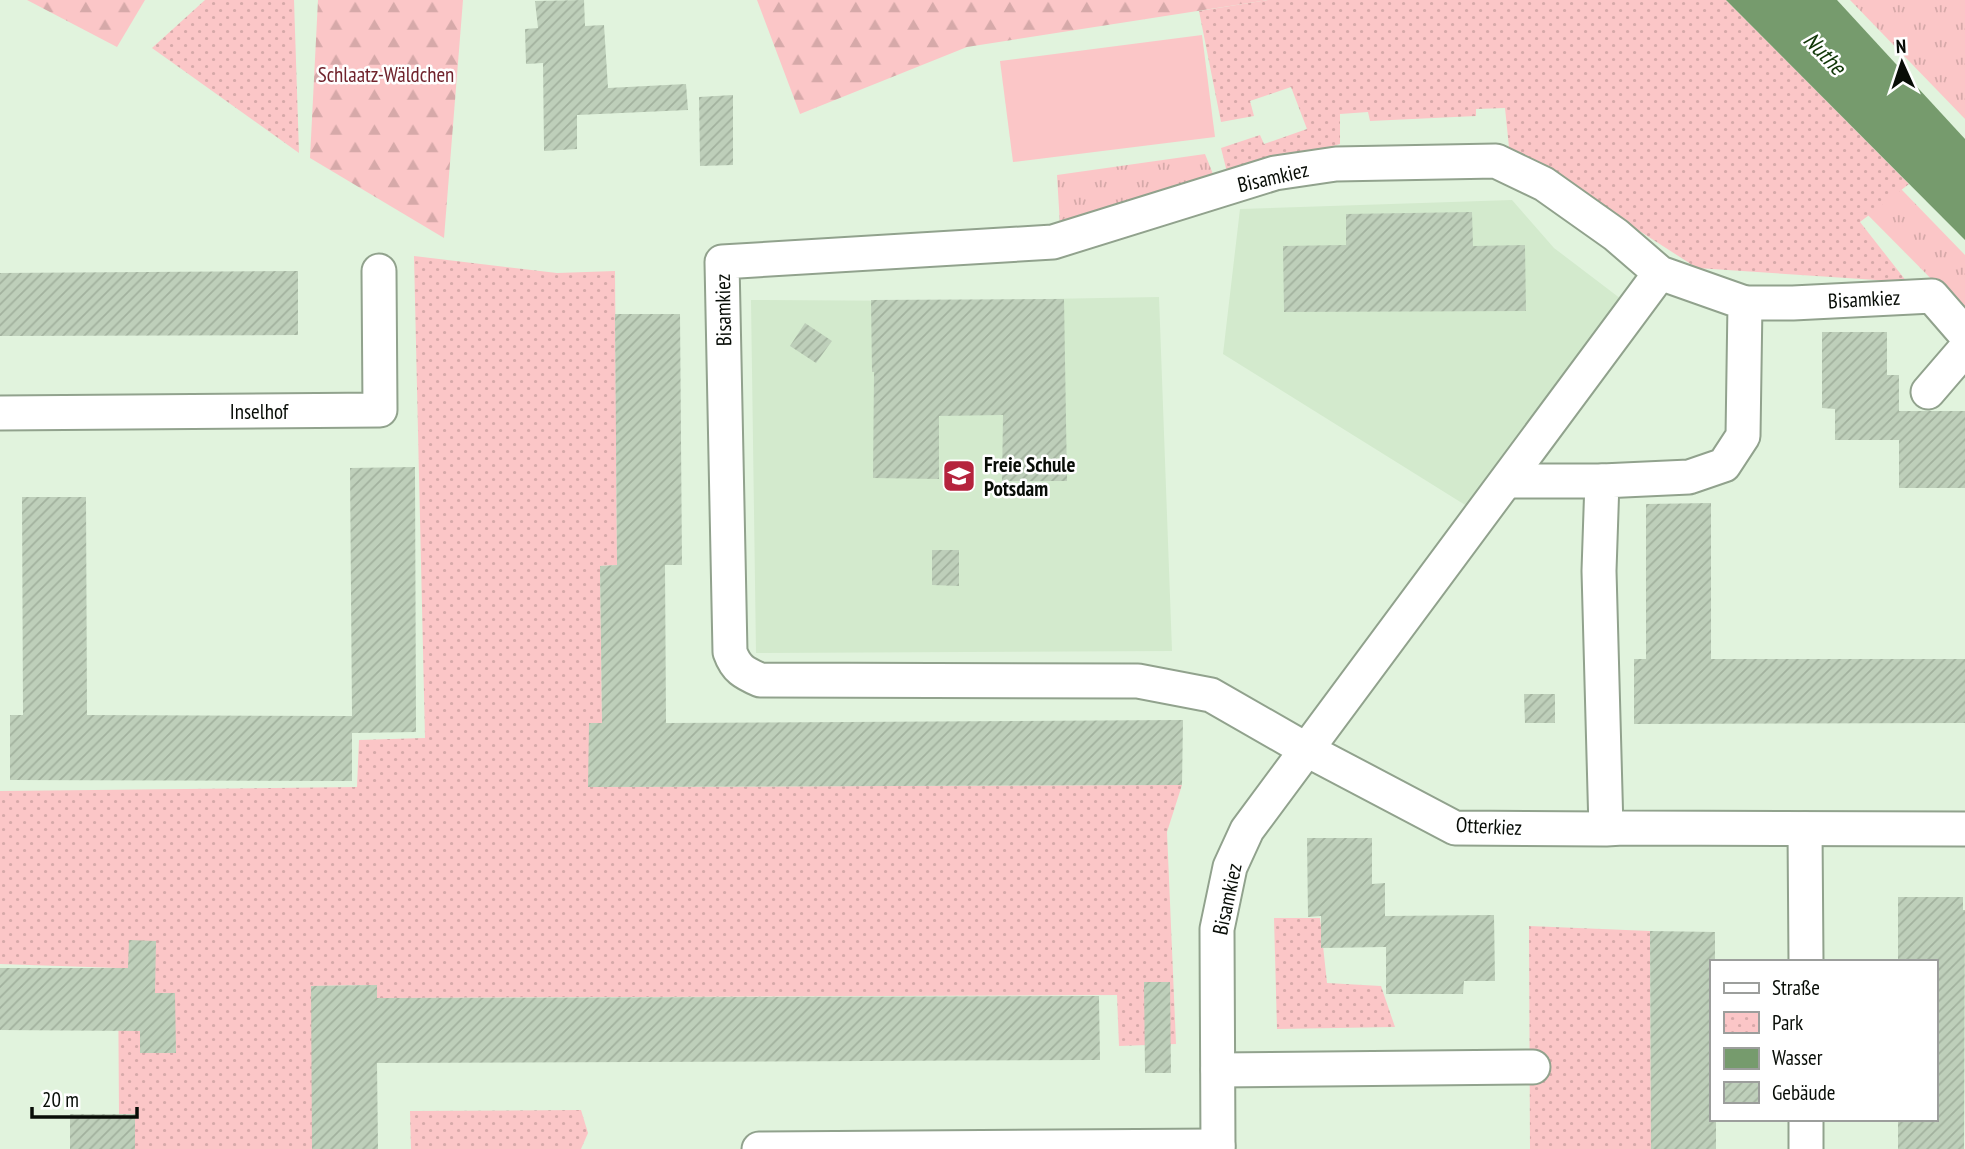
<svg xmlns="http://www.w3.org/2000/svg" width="1965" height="1149" font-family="'PT Sans Narrow',sans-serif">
  <defs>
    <pattern id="grass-tufts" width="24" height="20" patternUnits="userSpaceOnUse" patternTransform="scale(1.75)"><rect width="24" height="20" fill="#fbc6c7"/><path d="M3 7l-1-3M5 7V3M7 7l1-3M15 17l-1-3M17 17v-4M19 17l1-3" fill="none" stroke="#d6a9a9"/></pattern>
    <pattern id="forest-firs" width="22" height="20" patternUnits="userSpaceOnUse" patternTransform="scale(1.75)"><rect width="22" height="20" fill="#fbc6c7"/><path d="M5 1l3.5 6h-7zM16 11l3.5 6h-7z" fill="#d6a9a9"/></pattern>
    <pattern id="park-dots" width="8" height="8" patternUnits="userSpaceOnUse" patternTransform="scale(1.75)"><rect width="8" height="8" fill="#fbc6c7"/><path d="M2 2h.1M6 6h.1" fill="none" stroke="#d6a9a9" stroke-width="1.8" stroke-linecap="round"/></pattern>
    <pattern id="building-hatch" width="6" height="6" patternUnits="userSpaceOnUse" patternTransform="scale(1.75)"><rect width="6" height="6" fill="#becfba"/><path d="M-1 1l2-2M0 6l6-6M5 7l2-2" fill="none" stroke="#a2b19e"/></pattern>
  </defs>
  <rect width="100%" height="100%" fill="#e1f3dd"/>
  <g fill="#d3eacd">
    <path d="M 1512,200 L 1554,248 L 1625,302 L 1470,508 L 1223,354 L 1240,209 Z"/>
    <path d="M 1159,297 L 1172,651 L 756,653 L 751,300 L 930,301 Z"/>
  </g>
  <g fill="url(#grass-tufts)">
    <path d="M 1718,0 L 1965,255 L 1965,313 L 1743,89 Z"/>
    <path d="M 1850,0 L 1965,0 L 1965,119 Z"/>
    <path d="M 1205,154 L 1215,179 L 1060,225 L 1057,175 Z"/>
  </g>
  <g fill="url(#forest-firs)">
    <path d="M 27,0 L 145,0 L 117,47 Z"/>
    <path d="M 318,0 L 463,0 L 444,238 L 310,158 Z"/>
    <path d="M 757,0 L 1268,0 L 967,47 L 800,114 Z"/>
  </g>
  <g fill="url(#park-dots)">
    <path d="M 205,0 L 294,0 L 299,153 L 152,48 Z"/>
    <path d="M 1268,0 L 1726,0 L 1909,184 L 1860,222 L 1907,282 L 1697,268 L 1509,147 L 1505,108 L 1476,109 L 1476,116 L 1370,121 L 1368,112 L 1340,114 L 1340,144 L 1228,176 L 1221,148 L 1260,135 L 1264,144 L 1307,129 L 1291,87 L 1250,101 L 1254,116 L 1221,122 L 1199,11 Z"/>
    <path d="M 414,256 L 557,273 L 615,271 L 617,565 L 600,566 L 602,723 L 589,723 L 589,787 L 1182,785 L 1167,832 L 1176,1044 L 1119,1046 L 1117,995 L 377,998 L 376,985 L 312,986 L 312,1149 L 135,1149 L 135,1114 L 119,1114 L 118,968 L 0,964 L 0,791 L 357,787 L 359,740 L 425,738 Z"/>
    <path d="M 1274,918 L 1320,918 L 1327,983 L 1381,986 L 1395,1027 L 1277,1029 Z"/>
    <path d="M 1529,926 L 1650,931 L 1651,1149 L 1530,1149 Z"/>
    <path d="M 581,1110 L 588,1133 L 581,1149 L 411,1149 L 410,1111 Z"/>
  </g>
  <path fill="#fbc6c7" d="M 1202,35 L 1215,137 L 1013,162 L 1000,61 Z"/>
  <path fill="#769b6d" d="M 1726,0 L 1837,0 L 1965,139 L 1965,240 Z"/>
  <g fill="url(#building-hatch)">
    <path d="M 584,0 L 585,26 L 604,25 L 608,88 L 686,84 L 688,110 L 577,115 L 577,149 L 544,151 L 543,63 L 526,64 L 525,29 L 538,28 L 535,1 Z"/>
    <path d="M 733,95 L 733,165 L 700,166 L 699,97 Z"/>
    <path d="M 1472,212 L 1473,246 L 1525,245 L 1526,311 L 1284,312 L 1283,246 L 1346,245 L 1346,214 Z"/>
    <path d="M 298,271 L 298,335 L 0,336 L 0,273 Z"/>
    <path d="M 1064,299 L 1067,481 L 1002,481 L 1003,415 L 939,416 L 939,479 L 873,478 L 874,372 L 872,372 L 871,300 Z"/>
    <path d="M 615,314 L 680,314 L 682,565 L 665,565 L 666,723 L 1183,720 L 1182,785 L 588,787 L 589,723 L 602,723 L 600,566 L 617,565 Z"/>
    <path d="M 805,323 L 832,341 L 816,363 L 790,346 Z"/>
    <path d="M 1822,332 L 1887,332 L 1887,375 L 1899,375 L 1899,411 L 1965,411 L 1965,488 L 1899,488 L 1899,440 L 1835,440 L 1835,409 L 1822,408 Z"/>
    <path d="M 415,467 L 416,732 L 352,733 L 352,781 L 10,780 L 10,715 L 23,715 L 22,497 L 86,497 L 87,715 L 352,716 L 350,468 Z"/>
    <path d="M 1711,503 L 1711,659 L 1965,659 L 1965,723 L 1634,724 L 1634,659 L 1646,659 L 1646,504 Z"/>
    <path d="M 932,550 L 959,550 L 959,586 L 932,585 Z"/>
    <path d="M 1524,694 L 1555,694 L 1555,723 L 1525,723 Z"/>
    <path d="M 1307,838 L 1372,838 L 1372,884 L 1385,883 L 1385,916 L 1494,915 L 1495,981 L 1464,981 L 1463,994 L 1386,994 L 1386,947 L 1321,948 L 1321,916 L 1308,917 Z"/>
    <path d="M 1898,897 L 1963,897 L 1963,910 L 1965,910 L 1964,1149 L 1898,1149 L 1898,1119 L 1935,1119 L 1935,962 L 1898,962 Z"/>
    <path d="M 1650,931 L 1715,932 L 1715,962 L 1711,962 L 1711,1119 L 1716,1119 L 1716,1149 L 1651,1149 Z"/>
    <path d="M 129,940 L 156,941 L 155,993 L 175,993 L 176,1053 L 140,1053 L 140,1031 L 0,1030 L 0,968 L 128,968 Z"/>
    <path d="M 1144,982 L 1170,982 L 1171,1073 L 1145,1073 Z"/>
    <path d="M 377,985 L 377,998 L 1099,996 L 1100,1060 L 377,1063 L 378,1149 L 312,1149 L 311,986 Z"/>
    <rect x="70" y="1114" width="65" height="35"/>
  </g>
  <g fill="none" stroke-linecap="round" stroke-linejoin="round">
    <defs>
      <g id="street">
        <path d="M 1745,303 L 1793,303 L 1932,296 L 1965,334"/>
        <path d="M 1928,392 L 1965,349"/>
        <path d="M 0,413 L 380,410 L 379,271"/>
        <path d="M 1507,481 L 1602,481"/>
        <path d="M 1606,829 L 1599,571 L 1602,481 L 1689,477 L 1724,465 L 1743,436 L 1745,303 L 1660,273 L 1616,235 L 1544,184 L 1496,161 L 1336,164 L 1275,173 L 1053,242 L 722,262 L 730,652 C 736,669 744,673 760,680 L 1138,681 L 1211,695 L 1307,750 L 1455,828 L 1606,829 L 1623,828 L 1965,829"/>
        <path d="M 1805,829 L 1806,962"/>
        <path d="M 1218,1070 L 1533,1067"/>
        <path d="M 1806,1119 L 1806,1149"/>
        <path d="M 759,1149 L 1218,1146"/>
        <path d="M 1218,1149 L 1217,929 L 1230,867 L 1247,830 L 1660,273"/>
      </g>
    </defs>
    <use href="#street" stroke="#91a28d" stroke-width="37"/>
    <use href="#street" stroke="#fff" stroke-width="33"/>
  </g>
  <defs>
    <symbol id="school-square" viewBox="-11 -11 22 22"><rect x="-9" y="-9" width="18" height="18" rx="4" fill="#b5233d" stroke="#fff"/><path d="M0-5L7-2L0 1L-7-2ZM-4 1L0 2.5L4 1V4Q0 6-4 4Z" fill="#fff"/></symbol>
  </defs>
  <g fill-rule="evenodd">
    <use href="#school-square" x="940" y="457" width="38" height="38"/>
  </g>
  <g text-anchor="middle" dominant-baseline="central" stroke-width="5" stroke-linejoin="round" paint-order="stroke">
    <g font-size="21" fill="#70232c" stroke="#fff">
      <text x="386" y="74">Schlaatz-Wäldchen</text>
    </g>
    <g font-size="21" fill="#080d07" stroke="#fff">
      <text transform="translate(1273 177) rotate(-13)">Bisamkiez</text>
      <text transform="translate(1864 299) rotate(-3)">Bisamkiez</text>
      <text transform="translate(723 310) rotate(-91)">Bisamkiez</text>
      <text x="259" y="411">Inselhof</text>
      <text transform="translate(1489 826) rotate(3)">Otterkiez</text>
      <text transform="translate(1227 899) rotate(-78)">Bisamkiez</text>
    </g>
    <g font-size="21" font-weight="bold" fill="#080d07" stroke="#fff" text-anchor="start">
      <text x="984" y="464">Freie Schule<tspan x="984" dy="24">Potsdam</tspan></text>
    </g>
    <g font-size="23" font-style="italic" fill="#103707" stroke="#fff">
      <text transform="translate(1825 53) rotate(46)">Nuthe</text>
    </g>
  </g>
  <rect x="1710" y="960" width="228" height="161" fill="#ffffff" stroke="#9c9e9c" stroke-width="2"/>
  <rect x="1724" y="983" width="35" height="10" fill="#ffffff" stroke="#9c9e9c" stroke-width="2"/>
  <text x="1772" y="995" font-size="21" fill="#080d07">Straße</text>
  <rect x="1724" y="1012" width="35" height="21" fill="url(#park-dots)" stroke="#9c9e9c" stroke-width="2"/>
  <text x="1772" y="1030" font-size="21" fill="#080d07">Park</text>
  <rect x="1724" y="1048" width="35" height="21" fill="#769b6d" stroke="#9c9e9c" stroke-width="2"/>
  <text x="1772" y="1065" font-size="21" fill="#080d07">Wasser</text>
  <rect x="1724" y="1082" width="35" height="21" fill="url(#building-hatch)" stroke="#9c9e9c" stroke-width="2"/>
  <text x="1772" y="1100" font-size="21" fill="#080d07">Gebäude</text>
  <g transform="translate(1902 63) rotate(357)" stroke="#ffffff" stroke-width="5" paint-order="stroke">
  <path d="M0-5L12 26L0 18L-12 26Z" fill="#080d07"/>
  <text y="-10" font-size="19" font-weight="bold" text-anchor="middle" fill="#080d07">N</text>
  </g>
  <path d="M32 1107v10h105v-10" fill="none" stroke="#080d07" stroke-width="3.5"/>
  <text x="42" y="1107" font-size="21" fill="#080d07" stroke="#ffffff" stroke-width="5" paint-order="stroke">20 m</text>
</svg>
